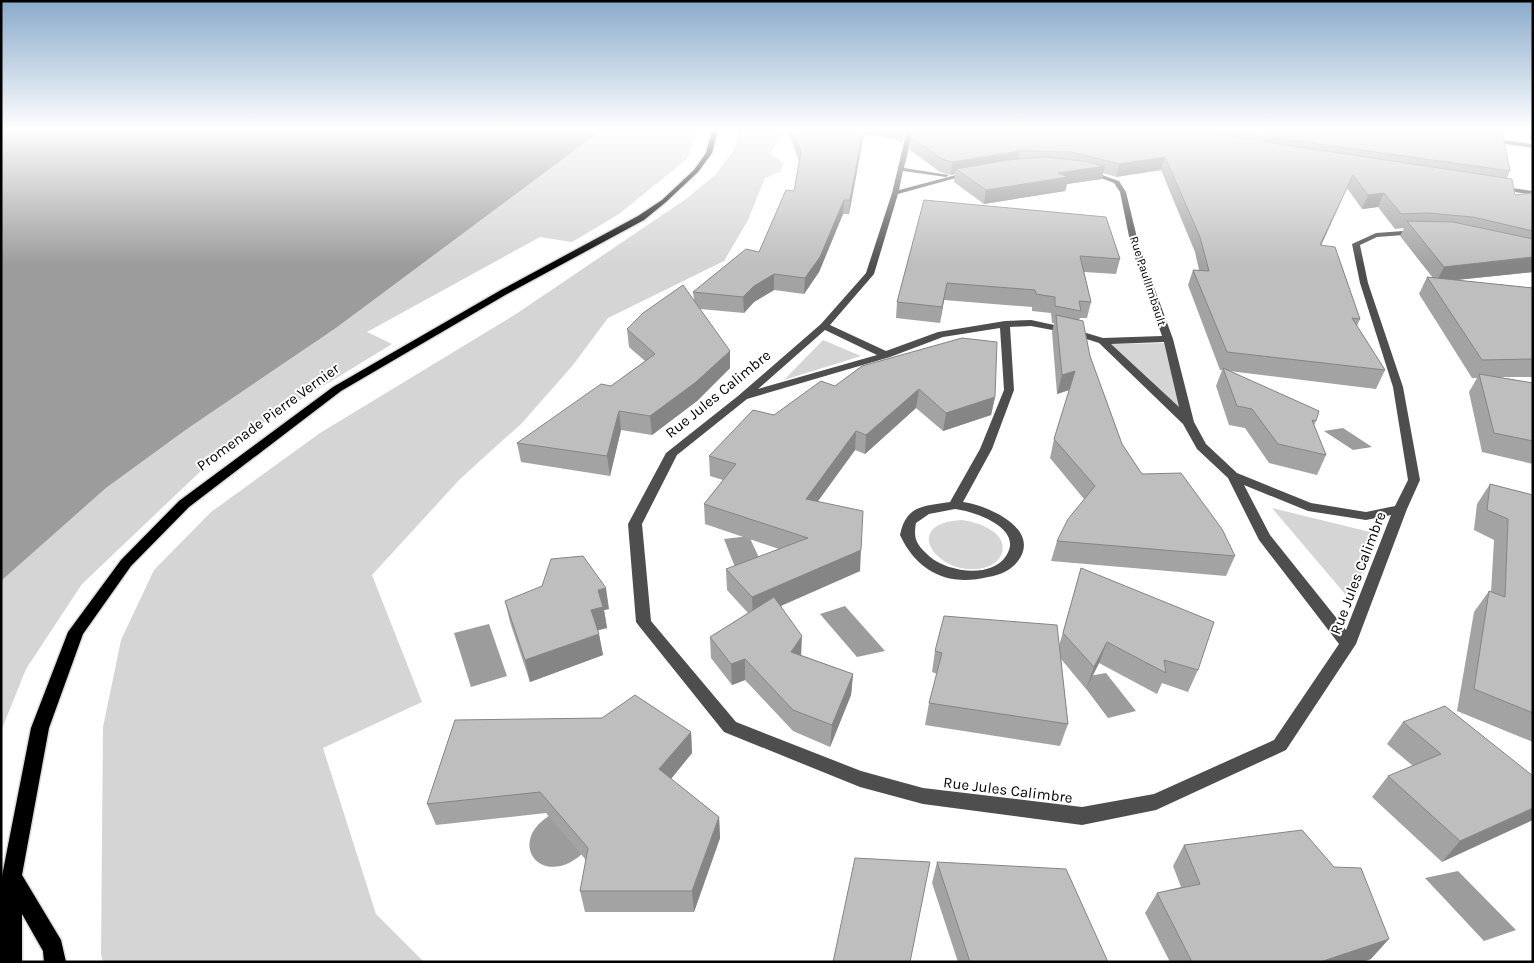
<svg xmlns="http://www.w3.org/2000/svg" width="1534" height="963" font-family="Karla,sans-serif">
  <rect width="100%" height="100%" fill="#fff"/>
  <g fill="#d5d5d5">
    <path d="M 602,130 L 697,130 L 687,159 L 619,214 L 572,242 L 540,237 L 367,332 L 392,344 L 243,435 L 205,467 L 82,584 L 26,669 L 1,731 L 1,581 L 106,488 L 187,429 L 336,328 Z"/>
    <path d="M 739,130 L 785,130 L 770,154 L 784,163 L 780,172 L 765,178 L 748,220 L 724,261 L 608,318 L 573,365 L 522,423 L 460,479 L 372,575 L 422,702 L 323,748 L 376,914 L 424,962 L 103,962 L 101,955 L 103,727 L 121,640 L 154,570 L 211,512 L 320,433 L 516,314 L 686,199 L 716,174 L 735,148 Z"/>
    <path d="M 823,340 L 861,356 L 784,380 Z"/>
    <path d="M 1168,343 L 1181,411 L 1110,344 Z"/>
    <path d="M 1272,508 L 1378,534 L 1351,601 Z"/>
    <path d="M 962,520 C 973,522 982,524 991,530 C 1010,542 1005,563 983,568 C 939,578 898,523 962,520 Z"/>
  </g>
  <g fill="#9c9c9c">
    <path d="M 1,130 L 602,130 L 336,328 L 187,429 L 106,488 L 1,581 Z"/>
    <path d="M 1343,428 L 1372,447 L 1353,450 L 1324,431 Z"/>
    <path d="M 749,536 L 761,562 L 735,567 L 724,539 Z"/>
    <path d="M 845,606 L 885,651 L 857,657 L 820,614 Z"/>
    <path d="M 489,624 L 507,676 L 471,687 L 454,633 Z"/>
    <path d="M 1106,673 L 1136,711 L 1108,718 L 1078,678 Z"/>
    <path d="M 554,813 L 586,850 C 544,894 501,841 554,813 Z"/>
    <path d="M 1458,871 L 1516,930 L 1484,941 L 1425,878 Z"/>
  </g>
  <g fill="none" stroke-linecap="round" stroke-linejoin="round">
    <defs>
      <path id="major" d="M 712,130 L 718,130 L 712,153 L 698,172 L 666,202 L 644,220 L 507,294 L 341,391 L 189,507 L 131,566 L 83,634 L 49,728 L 22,875 L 61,940 L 66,962 L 44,962 L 43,951 L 22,914 L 22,962 L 1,962 L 2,876 L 31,728 L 68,632 L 121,560 L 179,501 L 333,387 L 501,290 L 638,216 L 662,200 L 694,170 L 706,153 Z"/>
    </defs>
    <use href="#major" stroke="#dbdbdb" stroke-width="3"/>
    <g fill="#4e4e4e" fill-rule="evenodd">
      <path d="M 907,130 L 913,130 L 904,168 L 949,175 L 946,177 L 903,171 L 899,190 L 971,171 L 974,173 L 898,194 L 874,274 L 830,325 L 886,351 L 938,332 L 1005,321 L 1031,320 L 1073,329 L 1103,338 L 1162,336 L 1131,246 L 1120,192 L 1114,183 L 1085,172 L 1088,170 L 1119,181 L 1126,192 L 1139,246 L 1173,339 L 1194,422 L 1206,444 L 1237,473 L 1311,503 L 1366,512 L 1395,506 L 1408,480 L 1393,387 L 1360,283 L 1352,244 L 1376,233 L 1417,230 L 1421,232 L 1417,234 L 1377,237 L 1360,245 L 1368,283 L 1403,387 L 1420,480 L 1407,509 L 1356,644 L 1286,750 L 1156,810 L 1082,825 L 923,804 L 860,787 L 724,732 L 639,626 L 636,622 L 628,524 L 666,453 L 738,396 L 821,324 L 866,273 L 892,193 ZM 1031,326 L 1068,333 L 1099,343 L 1183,424 L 1197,449 L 1228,478 L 1259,540 L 1339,644 L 1274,740 L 1154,794 L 1082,807 L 923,788 L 861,771 L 736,722 L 651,621 L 642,524 L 677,455 L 747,399 L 890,357 L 943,337 L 1000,328 L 1004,390 L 980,449 L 950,502 C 924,506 906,505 900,535 C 917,572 949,587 988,577 C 1000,575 1010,571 1018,561 C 1042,529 987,505 963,502 L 992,449 L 1014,390 L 1010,327 ZM 825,330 L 877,355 L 758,389 ZM 1164,342 L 1179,407 L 1111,344 ZM 1244,485 L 1308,511 L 1366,520 L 1391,515 L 1346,630 L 1270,535 ZM 955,509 C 973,511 1025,528 1006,556 C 991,579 947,572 929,556 C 917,545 913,540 916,523 L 929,514 Z"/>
      <path d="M 1528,130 L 1533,130 L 1533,141 L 1530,139 Z"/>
      <path d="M 1488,138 L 1533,144 L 1533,148 L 1486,141 Z"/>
      <path d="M 1498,186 L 1533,191 L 1533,195 L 1496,189 L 1495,188 Z"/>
    </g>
    <use href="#major" fill="#000" fill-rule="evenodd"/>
  </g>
  <g fill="#a3a3a3">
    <path d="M 787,130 L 906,130 L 902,143 L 895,139 L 864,134 L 849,214 L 843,214 L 819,272 L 804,294 L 774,290 L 754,302 L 744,313 L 700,309 L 730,368 L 697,401 L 652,435 L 621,430 L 610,476 L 521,462 L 517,443 L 611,386 L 645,361 L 629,347 L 627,329 L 694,300 L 693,292 L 759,252 L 794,191 L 799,161 Z"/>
    <path d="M 913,130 L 1498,130 L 1497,132 L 1510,171 L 1507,178 L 1515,195 L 1533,193 L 1533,272 L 1456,280 L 1533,288 L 1533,377 L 1499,377 L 1533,383 L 1533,464 L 1482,452 L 1469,392 L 1477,378 L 1472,378 L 1419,294 L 1427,277 L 1433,278 L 1400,236 L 1404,228 L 1395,229 L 1378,207 L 1362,209 L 1347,188 L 1321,245 L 1360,319 L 1357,326 L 1385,370 L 1376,389 L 1229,371 L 1316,421 L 1314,425 L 1326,455 L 1317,475 L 1269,463 L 1245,428 L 1229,425 L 1216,386 L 1222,370 L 1220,370 L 1188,285 L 1193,270 L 1199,270 L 1195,252 L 1161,170 L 1116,177 L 1103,173 L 1102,179 L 1067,184 L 1065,191 L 984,204 L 954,182 L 955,174 L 951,175 L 940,172 L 910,150 L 911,137 Z"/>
    <path d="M 1106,217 L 1120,259 L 1116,274 L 1084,272 L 1091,302 L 1087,318 L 1080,318 L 1079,320 L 1090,356 L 1122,444 L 1142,474 L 1235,556 L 1226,576 L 1051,561 L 1057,541 L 1084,499 L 1050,458 L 1054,439 L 1070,390 L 1057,394 L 1052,332 L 1054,323 L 1052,323 L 1051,313 L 1032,311 L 1032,307 L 944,300 L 940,323 L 896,318 L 897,302 Z"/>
    <path d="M 862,366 L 995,397 L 991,415 L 943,431 L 916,408 L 865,454 L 855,450 L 818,501 L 860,571 L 781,606 L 801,655 L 853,674 L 851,695 L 830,747 L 793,731 L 745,680 L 732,685 L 711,658 L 710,637 L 748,613 L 727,590 L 726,569 L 779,549 L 705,524 L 704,504 L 723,480 L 710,476 L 709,456 L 774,415 L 835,386 Z"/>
    <path d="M 1490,484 L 1533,495 L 1533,742 L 1457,711 L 1474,612 L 1489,591 L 1491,592 L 1494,540 L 1474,530 L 1477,504 Z"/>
    <path d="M 1081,568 L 1198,670 L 1188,692 L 1162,683 L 1157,694 L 1099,663 L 1086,689 L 1061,659 L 1068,724 L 1060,746 L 925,725 L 929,703 L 937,674 L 932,672 L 935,651 L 1059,646 Z"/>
    <path d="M 505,601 L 609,609 L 604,610 L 607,628 L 598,630 L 603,655 L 530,682 L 510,622 Z"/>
    <path d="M 1403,722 L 1533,776 L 1442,862 L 1372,797 L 1388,776 L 1413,766 L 1387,744 Z"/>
    <path d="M 691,732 L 692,753 L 671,779 L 719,817 L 720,838 L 694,912 L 585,912 L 580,891 L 586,860 L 546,813 L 436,825 L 427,804 Z"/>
    <path d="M 1184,845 L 1371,959 L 1362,962 L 1170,962 L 1145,913 L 1157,893 L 1181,887 L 1173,866 Z"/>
    <path d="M 937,862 L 1108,962 L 958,962 L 932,883 Z"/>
  </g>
  <g fill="#858585">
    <path d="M 863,130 L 864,130 L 864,134 L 849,214 L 850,200 Z"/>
    <path d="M 903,130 L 906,130 L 902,143 L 903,131 Z"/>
    <path d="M 1020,151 L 1018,163 L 956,169 L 955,174 L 951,175 L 952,162 Z"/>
    <path d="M 1165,157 L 1161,170 L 1116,177 L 1119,164 Z"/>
    <path d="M 1105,166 L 1102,179 L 1067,184 L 1065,191 L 984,204 L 986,190 L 1058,173 Z"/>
    <path d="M 1353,175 L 1347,188 L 1314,261 L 1320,245 Z"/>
    <path d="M 1384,193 L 1378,207 L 1362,209 L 1368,195 Z"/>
    <path d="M 844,200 L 843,214 L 819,272 L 804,294 L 805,278 Z"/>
    <path d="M 1533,257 L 1533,272 L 1436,282 L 1444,267 Z"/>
    <path d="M 774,274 L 774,290 L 754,302 L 744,313 L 743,297 L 754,286 Z"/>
    <path d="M 947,283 L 944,300 L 940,323 L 942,307 Z"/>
    <path d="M 730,351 L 730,368 L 697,401 L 652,435 L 650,416 Z"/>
    <path d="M 1075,371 L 1071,389 L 1057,394 L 1062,375 Z"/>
    <path d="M 919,389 L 916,408 L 865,454 L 866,435 Z"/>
    <path d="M 995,397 L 991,415 L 943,431 L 946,413 Z"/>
    <path d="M 619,411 L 621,430 L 610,476 L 607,456 Z"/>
    <path d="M 856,431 L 855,450 L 805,519 L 806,499 Z"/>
    <path d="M 861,550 L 860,571 L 753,618 L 752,597 Z"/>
    <path d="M 606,588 L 609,609 L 604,610 L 607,628 L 595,631 L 591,610 L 598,590 Z"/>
    <path d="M 599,634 L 603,655 L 530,682 L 525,660 Z"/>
    <path d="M 802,636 L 801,658 L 791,652 Z"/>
    <path d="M 1107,642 L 1099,663 L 1086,689 L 1094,667 Z"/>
    <path d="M 745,659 L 745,680 L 732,685 L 731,664 Z"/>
    <path d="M 853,674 L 851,695 L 830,747 L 832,725 Z"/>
    <path d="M 691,732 L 692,753 L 661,791 L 659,769 Z"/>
    <path d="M 1533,808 L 1533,820 L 1442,862 L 1460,841 Z"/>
    <path d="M 719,817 L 720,838 L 694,912 L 692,891 Z"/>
    <path d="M 1389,939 L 1371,959 L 1362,962 L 1320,962 Z"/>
  </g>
  <g fill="#bebebe" stroke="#858585">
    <path d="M 792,130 L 863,130 L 850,200 L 844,200 L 820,257 L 805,278 L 774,274 L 754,286 L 743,297 L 693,292 L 746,249 L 759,252 L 786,190 L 794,191 L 801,152 Z"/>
    <path d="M 913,130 L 1186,130 L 1512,179 L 1515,195 L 1533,193 L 1533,231 L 1473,217 L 1427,213 L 1401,214 L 1384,193 L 1368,195 L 1353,175 L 1320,245 L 1335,247 L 1360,319 L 1352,318 L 1385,370 L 1227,352 L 1193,270 L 1209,271 L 1200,237 L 1165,157 L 1119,164 L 1071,152 L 1020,151 L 952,162 L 942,159 L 911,137 Z"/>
    <path d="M 1219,130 L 1486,130 L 1502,132 L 1510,171 Z"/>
    <path d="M 1045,157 L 1082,161 L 1105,166 L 1058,173 L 1068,177 L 986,190 L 956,169 L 1008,160 Z"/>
    <path d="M 924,200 L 1106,217 L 1120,259 L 1080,256 L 1091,302 L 1079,301 L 1081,311 L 1055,306 L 1055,297 L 1036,294 L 1035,290 L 947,283 L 942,307 L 897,302 Z"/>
    <path d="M 1407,221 L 1453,222 L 1533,239 L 1533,257 L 1444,267 Z"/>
    <path d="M 1427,277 L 1533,288 L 1533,359 L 1482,360 Z"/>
    <path d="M 683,285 L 730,351 L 696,382 L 650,416 L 619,411 L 607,456 L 517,443 L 601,384 L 611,386 L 655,354 L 627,329 L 643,313 Z"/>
    <path d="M 1056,315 L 1083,321 L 1090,356 L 1122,444 L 1142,474 L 1181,473 L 1222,529 L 1235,556 L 1057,541 L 1068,519 L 1095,486 L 1054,439 L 1075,371 L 1062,375 Z"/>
    <path d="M 962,338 L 997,342 L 995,397 L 946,413 L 919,389 L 866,435 L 856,431 L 806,499 L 863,511 L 861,550 L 752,597 L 726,569 L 808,538 L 704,504 L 736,464 L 709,456 L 753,410 L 774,415 L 821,381 L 835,386 L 862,366 Z"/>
    <path d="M 1223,368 L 1319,411 L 1316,421 L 1312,420 L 1326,455 L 1278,444 L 1252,409 L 1237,406 Z"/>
    <path d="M 1479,374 L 1533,383 L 1533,441 L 1494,433 Z"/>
    <path d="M 1490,484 L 1533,495 L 1533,713 L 1474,689 L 1489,591 L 1505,597 L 1508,519 L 1487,510 Z"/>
    <path d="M 583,556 L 606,588 L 598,590 L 603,607 L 591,610 L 599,634 L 525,660 L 505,601 L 542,586 L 551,559 Z"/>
    <path d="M 1081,568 L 1214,622 L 1198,670 L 1164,660 L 1166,673 L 1107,642 L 1094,667 L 1063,633 Z"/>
    <path d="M 774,597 L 802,636 L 791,652 L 853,674 L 832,725 L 793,710 L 745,659 L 731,664 L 710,637 Z"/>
    <path d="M 944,616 L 1057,625 L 1068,724 L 929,703 L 942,653 L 935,651 Z"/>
    <path d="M 635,695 L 691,732 L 659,769 L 719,817 L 692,891 L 580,891 L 588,848 L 540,792 L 427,804 L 455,720 L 602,718 Z"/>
    <path d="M 1445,706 L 1533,776 L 1533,808 L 1460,841 L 1388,776 L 1441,754 L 1403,722 Z"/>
    <path d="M 1302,830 L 1334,867 L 1361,868 L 1389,939 L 1320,962 L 1192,962 L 1157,893 L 1200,884 L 1184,845 Z"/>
    <path d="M 855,858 L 930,862 L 910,962 L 833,962 Z"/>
    <path d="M 937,862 L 1066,869 L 1108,962 L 970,962 Z"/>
  </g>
  <linearGradient id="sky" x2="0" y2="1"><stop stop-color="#89aaca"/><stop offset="0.49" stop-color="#fff"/><stop offset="1" stop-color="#fff" stop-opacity="0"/></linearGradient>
  <rect width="1534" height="265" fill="url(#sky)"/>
  <g text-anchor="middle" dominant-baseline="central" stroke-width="4" stroke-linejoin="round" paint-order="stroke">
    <g font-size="12" fill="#000" stroke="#fff">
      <text transform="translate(1148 281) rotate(72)">Rue Paul Imbault</text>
    </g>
    <g font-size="15" fill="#000" stroke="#fff">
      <text transform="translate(718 394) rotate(-39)">Rue Jules Calimbre</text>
      <text transform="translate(268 417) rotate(-36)">Promenade Pierre Vernier</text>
      <text transform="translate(1358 573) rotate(-69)">Rue Jules Calimbre</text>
      <text transform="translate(1008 790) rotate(7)">Rue Jules Calimbre</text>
    </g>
  </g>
  <rect width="1534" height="963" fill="none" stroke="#000000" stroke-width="5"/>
</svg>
